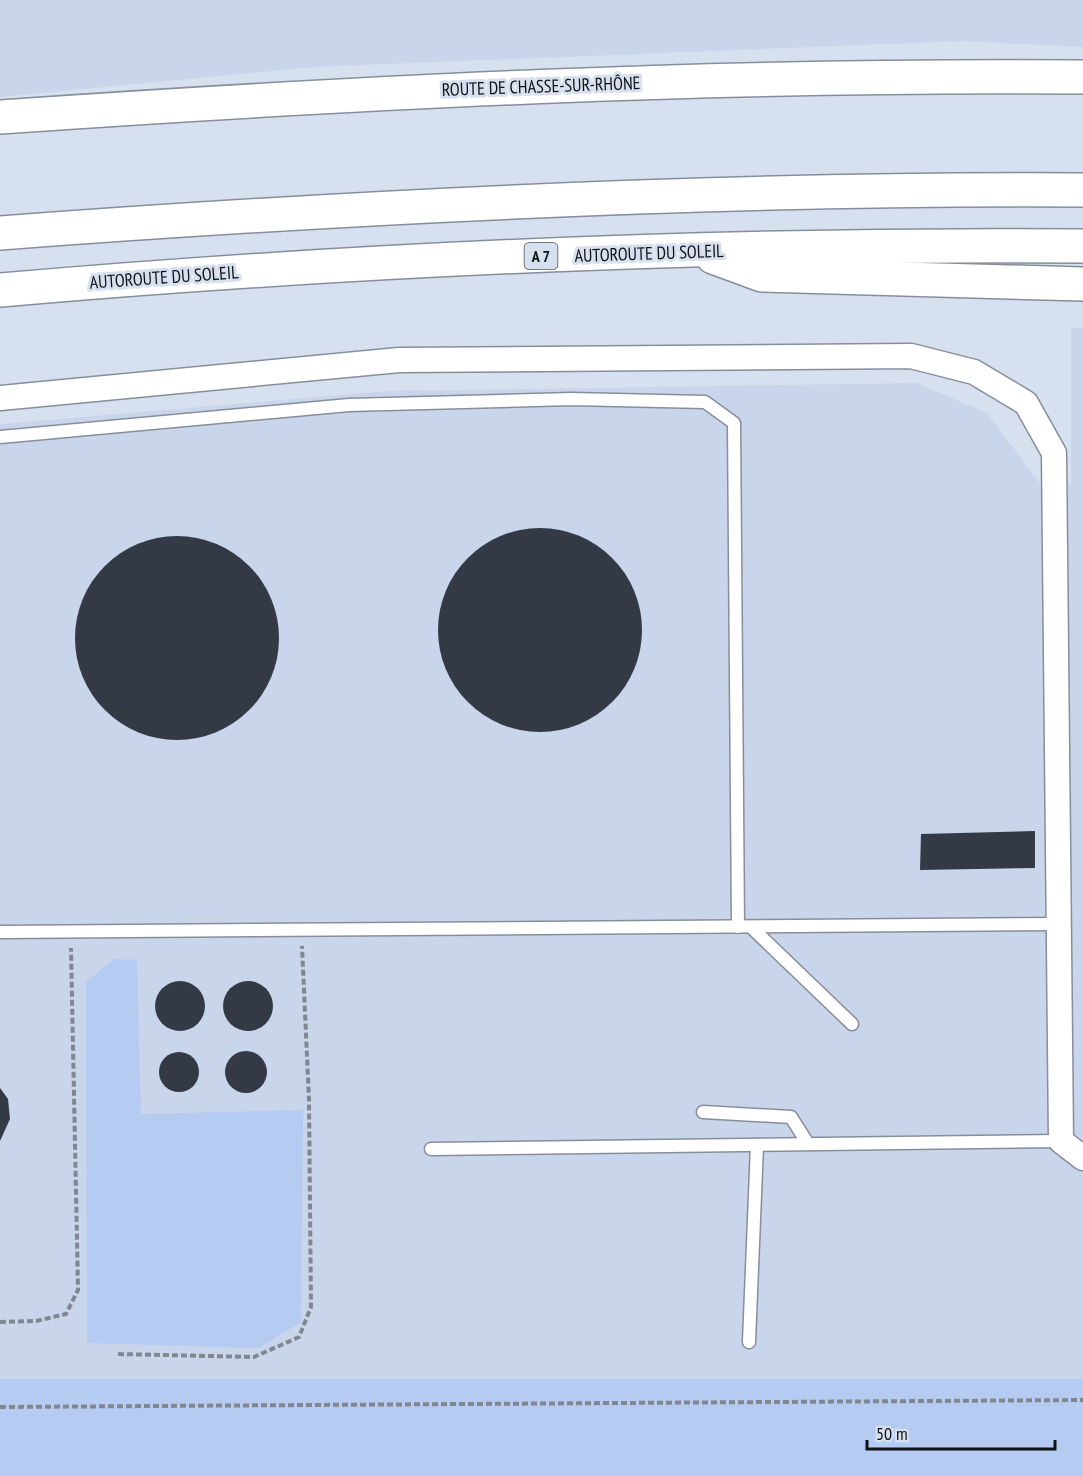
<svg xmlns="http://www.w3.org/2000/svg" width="1083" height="1476" font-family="'PT Sans Narrow',sans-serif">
  <rect width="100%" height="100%" fill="#d7e0ee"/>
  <g fill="#c9d5ea">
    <path d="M 0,0 L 1083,0 L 1083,47 L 962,41 L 313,67 L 0,97 Z"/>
    <path d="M 1071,328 L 1083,328 L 1083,1379 L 0,1379 L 0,424 L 388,391 L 917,383 L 987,413 L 1040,483 L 1071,483 Z"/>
  </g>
  <g fill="#b5cbf1">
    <path d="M 114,959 L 137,960 L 141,1114 L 303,1110 L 301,1322 L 259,1348 L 87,1343 L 86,982 Z"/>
    <rect x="0" y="1379" width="1083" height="97"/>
  </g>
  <g fill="#333a45">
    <circle cx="540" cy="630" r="102"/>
    <circle cx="177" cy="638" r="102"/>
    <path d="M 1035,831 L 1035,868 L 920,870 L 921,834 Z"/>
    <circle cx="248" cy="1006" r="25"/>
    <circle cx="180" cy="1006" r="25"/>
    <circle cx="246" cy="1072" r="21"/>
    <circle cx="179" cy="1072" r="20"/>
    <path d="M 0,1088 L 8,1099 L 10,1119 L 0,1141 Z"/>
  </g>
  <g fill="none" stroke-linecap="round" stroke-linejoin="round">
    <defs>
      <g id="lane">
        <path d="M 0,437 L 349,405 L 571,399 L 705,402 L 734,423 L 738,927"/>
        <path d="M 751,927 L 852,1024"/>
        <path d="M 0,932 L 1059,924"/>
        <path d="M 703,1112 L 791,1117 L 808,1144"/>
        <path d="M 431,1149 L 1061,1141"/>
        <path d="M 749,1342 L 757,1145"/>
      </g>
      <path id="street" d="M 0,398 L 399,360 L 911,356 L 974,372 L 1026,403 L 1054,453 L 1061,1141 L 1083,1158"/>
      <path id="secondary" d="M 0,117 C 361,92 721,74 1083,77"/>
      <g id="highway">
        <path d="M 0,233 C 360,206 722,188 1083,190"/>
        <path d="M 713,257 L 762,275 L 1083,284"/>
        <path d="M 0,290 C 360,259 722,243 1083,246"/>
      </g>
    </defs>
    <use href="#lane" stroke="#878e9b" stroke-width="15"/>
    <use href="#street" stroke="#878e9b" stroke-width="27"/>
    <use href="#secondary" stroke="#878e9b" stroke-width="36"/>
    <use href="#highway" stroke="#878e9b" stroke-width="36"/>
    <g stroke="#818791" stroke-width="4" stroke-dasharray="6 3" stroke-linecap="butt">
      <path d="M 0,1322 L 36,1321 L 66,1314 L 78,1290 L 71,948"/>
      <path d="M 118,1354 L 254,1357 L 299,1337 L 311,1307 L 309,1100 L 302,946"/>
      <path d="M 0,1407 L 1083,1400"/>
    </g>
    <use href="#lane" stroke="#fff" stroke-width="12"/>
    <use href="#street" stroke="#fff" stroke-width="24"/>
    <use href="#secondary" stroke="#fff" stroke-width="33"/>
    <use href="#highway" stroke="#fff" stroke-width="33"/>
  </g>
  <g text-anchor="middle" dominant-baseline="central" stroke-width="6" stroke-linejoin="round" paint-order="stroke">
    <rect fill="#d7e0ee" stroke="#4c5058" stroke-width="1.5" x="524.5" y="243" width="33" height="26" rx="4.5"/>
    <g font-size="16" font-weight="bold" fill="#101318">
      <text x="541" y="256">A 7</text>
    </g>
    <g font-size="18" fill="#101318" stroke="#d7e0ee">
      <text transform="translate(541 86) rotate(-2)">ROUTE DE CHASSE-SUR-RHÔNE</text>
      <text transform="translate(649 253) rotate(-2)">AUTOROUTE DU SOLEIL</text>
      <text transform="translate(164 277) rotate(-4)">AUTOROUTE DU SOLEIL</text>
    </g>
  </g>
  <path d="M867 1440v9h188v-9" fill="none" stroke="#101318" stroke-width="3"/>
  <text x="876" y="1440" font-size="18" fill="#101318" stroke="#d7e0ee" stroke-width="4.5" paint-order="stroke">50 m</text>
</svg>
